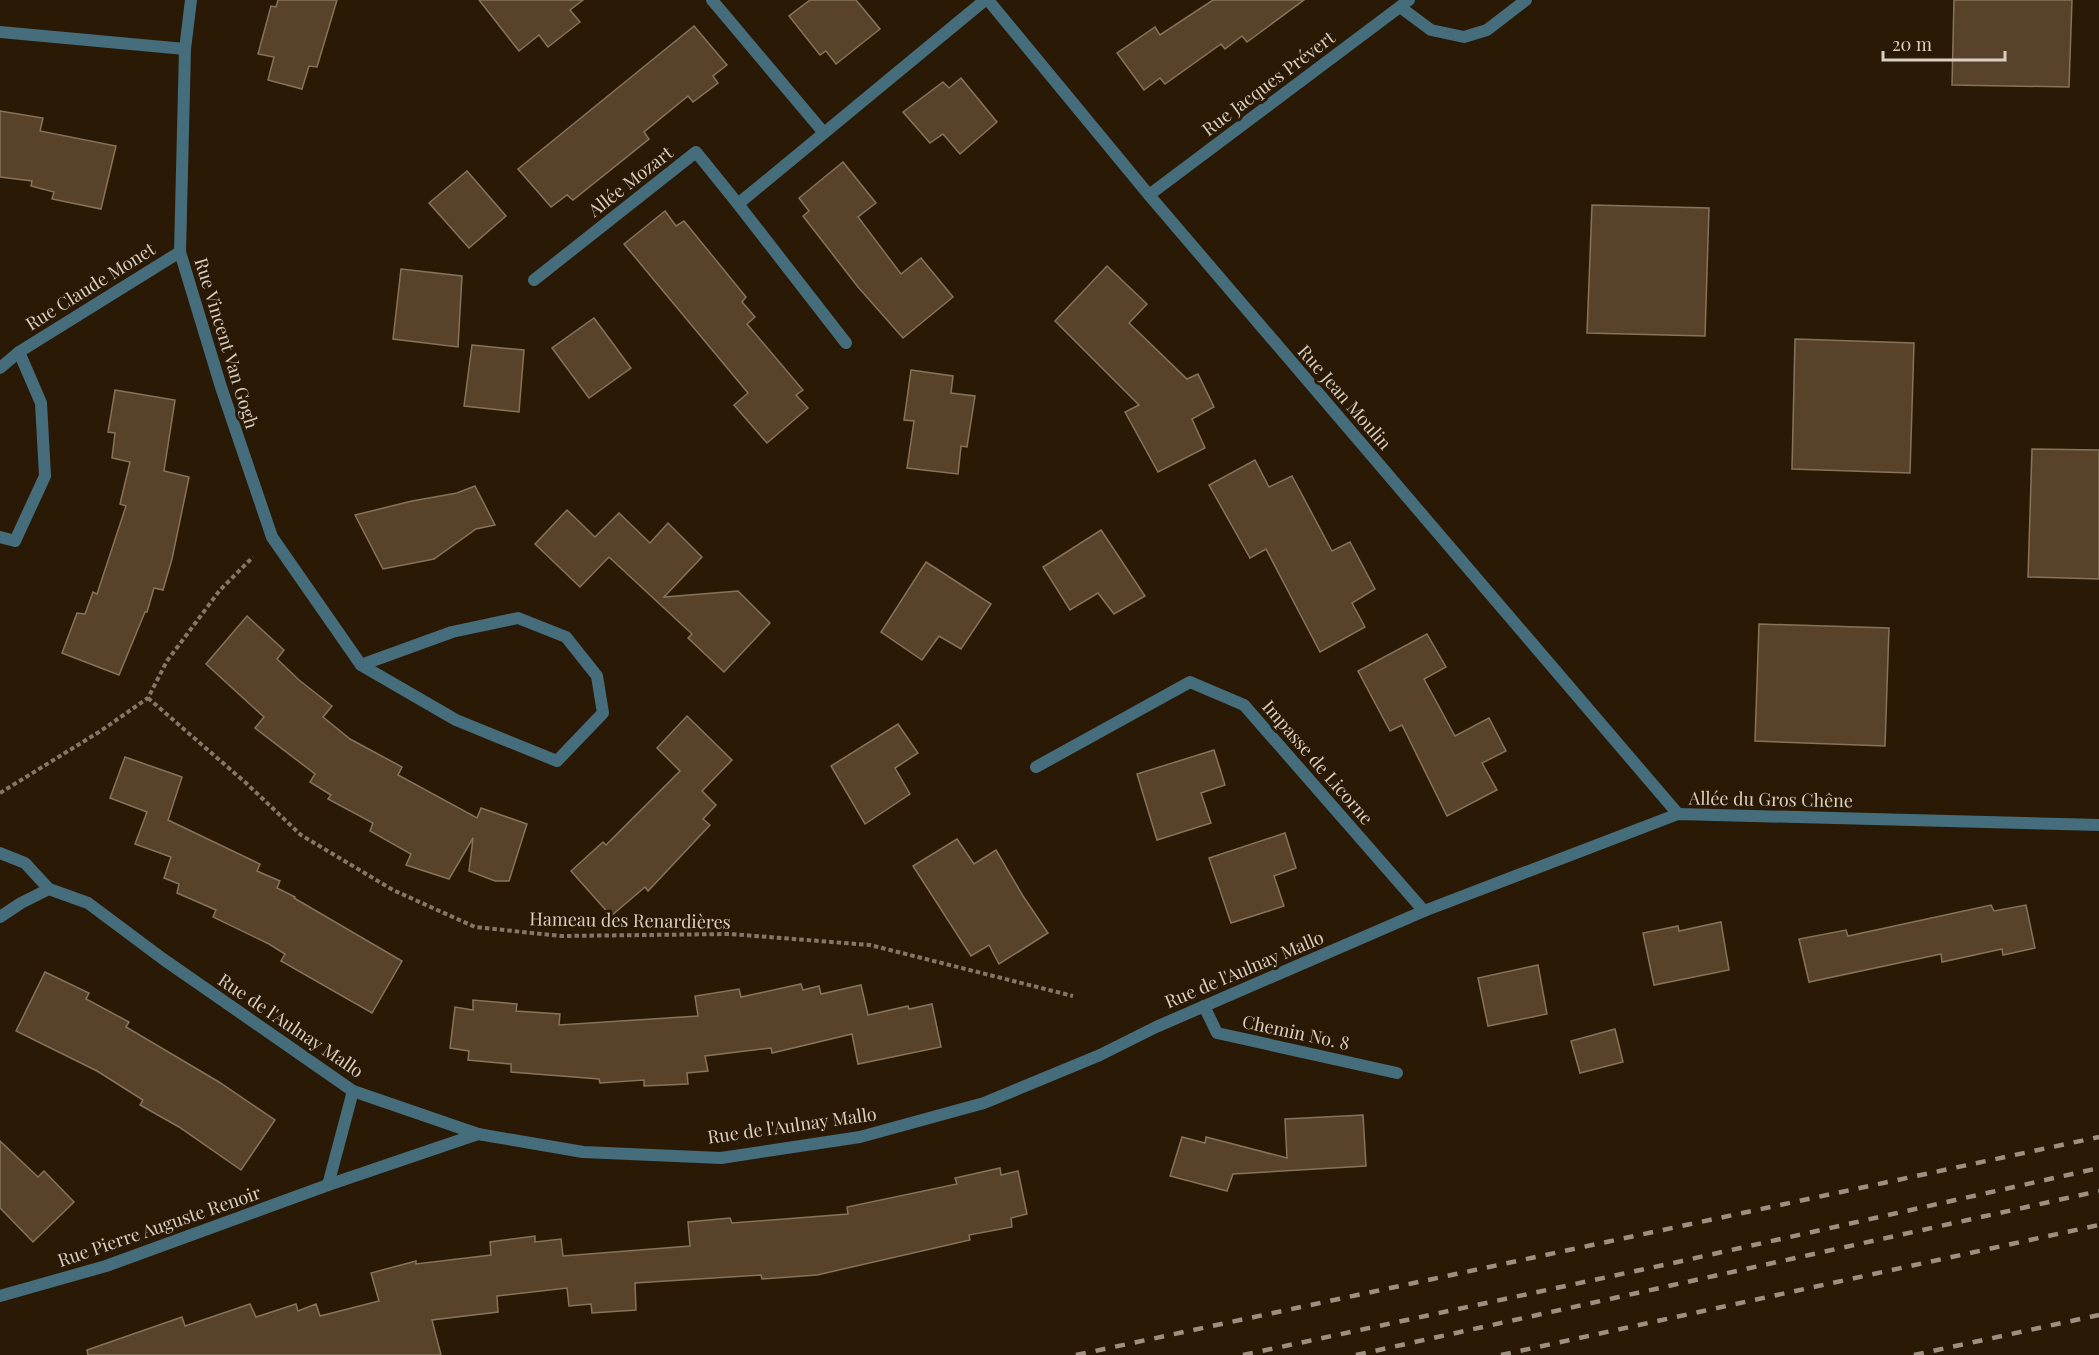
<svg xmlns="http://www.w3.org/2000/svg" width="2099" height="1355" font-family="'Playfair Display',serif">
  <rect width="100%" height="100%" fill="#2a1a05"/>
  <g fill="#58432a" stroke="#87735b" stroke-width="1.5">
    <path d="M 278,0 L 337,0 L 317,67 L 309,66 L 302,89 L 268,80 L 274,57 L 258,54 L 271,6 L 276,7 Z"/>
    <path d="M 479,0 L 583,0 L 570,10 L 580,22 L 548,47 L 539,35 L 519,51 Z"/>
    <path d="M 810,0 L 856,0 L 880,29 L 836,64 L 826,51 L 820,55 L 789,16 Z"/>
    <path d="M 1213,0 L 1304,0 L 1247,42 L 1242,36 L 1225,49 L 1221,44 L 1165,84 L 1160,78 L 1144,90 L 1117,53 L 1155,27 L 1160,35 Z"/>
    <path d="M 1954,0 L 2072,0 L 2069,87 L 1952,85 Z"/>
    <path d="M 694,26 L 727,65 L 713,76 L 718,83 L 693,102 L 688,96 L 644,132 L 649,139 L 573,200 L 567,195 L 551,207 L 518,169 Z"/>
    <path d="M 961,78 L 997,122 L 960,154 L 943,134 L 930,143 L 903,112 L 943,82 L 949,88 Z"/>
    <path d="M 0,111 L 43,118 L 40,131 L 116,146 L 101,209 L 52,199 L 54,192 L 31,186 L 32,181 L 0,177 Z"/>
    <path d="M 843,162 L 876,203 L 858,217 L 901,274 L 921,258 L 953,297 L 903,338 L 858,287 L 803,216 L 809,211 L 799,198 Z"/>
    <path d="M 467,171 L 506,216 L 469,248 L 429,203 Z"/>
    <path d="M 1592,205 L 1709,208 L 1705,336 L 1587,333 Z"/>
    <path d="M 665,211 L 676,226 L 684,221 L 746,297 L 742,302 L 755,317 L 747,324 L 803,390 L 796,395 L 808,408 L 767,443 L 734,405 L 748,393 L 624,244 Z"/>
    <path d="M 1107,266 L 1147,304 L 1129,323 L 1187,379 L 1198,374 L 1214,407 L 1192,419 L 1205,448 L 1158,472 L 1125,412 L 1139,405 L 1055,321 Z"/>
    <path d="M 401,269 L 462,276 L 458,347 L 393,339 Z"/>
    <path d="M 594,318 L 631,368 L 589,398 L 552,348 Z"/>
    <path d="M 1795,339 L 1914,343 L 1910,473 L 1792,469 Z"/>
    <path d="M 472,345 L 524,350 L 519,412 L 464,406 Z"/>
    <path d="M 911,370 L 953,376 L 951,393 L 975,396 L 967,447 L 961,446 L 958,474 L 907,468 L 914,421 L 904,420 Z"/>
    <path d="M 115,390 L 175,400 L 164,471 L 189,477 L 172,559 L 163,590 L 154,588 L 147,612 L 145,612 L 119,675 L 62,653 L 77,613 L 85,614 L 93,592 L 97,594 L 126,506 L 120,504 L 130,462 L 112,458 L 115,433 L 108,432 Z"/>
    <path d="M 2032,449 L 2099,450 L 2099,579 L 2028,577 Z"/>
    <path d="M 1255,460 L 1269,487 L 1292,476 L 1332,551 L 1350,542 L 1375,589 L 1352,603 L 1365,627 L 1320,652 L 1266,549 L 1250,558 L 1209,485 Z"/>
    <path d="M 475,486 L 495,525 L 476,529 L 434,559 L 383,569 L 355,515 L 412,501 L 457,493 Z"/>
    <path d="M 567,510 L 595,537 L 619,513 L 650,543 L 668,523 L 702,557 L 664,597 L 738,591 L 770,623 L 724,672 L 688,638 L 692,634 L 609,557 L 580,587 L 535,544 Z"/>
    <path d="M 1101,530 L 1145,596 L 1114,614 L 1098,593 L 1070,610 L 1043,567 Z"/>
    <path d="M 926,562 L 991,604 L 961,649 L 939,636 L 922,660 L 881,632 Z"/>
    <path d="M 247,616 L 284,650 L 277,659 L 299,680 L 332,706 L 323,717 L 350,739 L 402,767 L 398,775 L 477,818 L 481,808 L 527,824 L 509,881 L 495,881 L 469,871 L 473,838 L 449,879 L 406,865 L 411,854 L 370,831 L 373,823 L 328,799 L 331,795 L 310,782 L 315,774 L 255,728 L 264,717 L 206,664 Z"/>
    <path d="M 1759,624 L 1889,628 L 1885,746 L 1755,741 Z"/>
    <path d="M 1427,634 L 1446,667 L 1424,679 L 1455,736 L 1489,718 L 1506,751 L 1482,763 L 1497,790 L 1447,816 L 1402,725 L 1390,731 L 1358,671 Z"/>
    <path d="M 687,716 L 732,760 L 702,791 L 716,805 L 703,819 L 710,825 L 648,891 L 645,887 L 611,916 L 571,871 L 603,842 L 606,845 L 680,771 L 657,748 Z"/>
    <path d="M 898,724 L 918,753 L 895,768 L 910,794 L 865,824 L 831,766 Z"/>
    <path d="M 1214,750 L 1225,785 L 1201,793 L 1211,823 L 1157,840 L 1137,774 Z"/>
    <path d="M 125,757 L 182,777 L 168,820 L 260,864 L 257,871 L 280,881 L 277,888 L 295,897 L 294,898 L 402,961 L 372,1013 L 281,961 L 285,954 L 269,944 L 213,917 L 216,910 L 177,893 L 179,884 L 164,878 L 171,857 L 135,844 L 147,812 L 110,798 Z"/>
    <path d="M 1285,833 L 1296,868 L 1274,876 L 1284,906 L 1231,923 L 1209,858 Z"/>
    <path d="M 957,839 L 974,864 L 996,850 L 1023,896 L 1048,933 L 999,964 L 989,945 L 971,956 L 913,866 Z"/>
    <path d="M 1991,905 L 1994,911 L 2026,905 L 2035,948 L 2003,955 L 2002,949 L 1942,962 L 1941,954 L 1809,982 L 1799,939 L 1846,930 L 1848,936 Z"/>
    <path d="M 1721,922 L 1729,970 L 1654,985 L 1643,933 L 1678,926 L 1679,931 Z"/>
    <path d="M 1538,965 L 1547,1014 L 1488,1026 L 1478,978 Z"/>
    <path d="M 45,972 L 89,993 L 86,999 L 129,1022 L 126,1027 L 219,1082 L 275,1120 L 241,1170 L 179,1127 L 140,1105 L 143,1100 L 97,1071 L 16,1031 Z"/>
    <path d="M 801,984 L 803,990 L 819,986 L 821,994 L 861,985 L 868,1015 L 908,1006 L 909,1009 L 932,1004 L 941,1047 L 858,1064 L 852,1034 L 772,1053 L 771,1048 L 705,1056 L 708,1071 L 687,1073 L 688,1084 L 644,1086 L 644,1080 L 600,1083 L 599,1079 L 511,1072 L 511,1064 L 468,1060 L 469,1051 L 450,1048 L 455,1007 L 473,1010 L 473,1000 L 517,1004 L 516,1011 L 560,1014 L 559,1025 L 698,1016 L 695,996 L 739,989 L 741,997 Z"/>
    <path d="M 1615,1029 L 1623,1062 L 1580,1073 L 1571,1041 Z"/>
    <path d="M 1363,1115 L 1366,1166 L 1233,1174 L 1227,1191 L 1170,1176 L 1182,1137 L 1205,1143 L 1206,1137 L 1287,1158 L 1285,1119 Z"/>
    <path d="M 0,1141 L 38,1177 L 44,1171 L 74,1202 L 33,1242 L 0,1208 Z"/>
    <path d="M 1000,1168 L 1001,1175 L 1018,1171 L 1027,1214 L 1011,1218 L 1012,1227 L 969,1235 L 970,1240 L 817,1275 L 762,1279 L 761,1275 L 635,1283 L 636,1310 L 592,1313 L 591,1304 L 569,1306 L 567,1288 L 497,1296 L 498,1312 L 432,1320 L 441,1355 L 88,1355 L 87,1350 L 182,1317 L 185,1326 L 250,1304 L 256,1317 L 296,1304 L 298,1311 L 316,1304 L 320,1316 L 379,1301 L 371,1273 L 416,1261 L 416,1264 L 491,1255 L 490,1242 L 535,1236 L 535,1242 L 561,1239 L 563,1256 L 690,1246 L 688,1222 L 730,1218 L 732,1223 L 848,1214 L 847,1207 L 957,1184 L 955,1178 Z"/>
  </g>
  <g fill="none" stroke-linecap="round" stroke-linejoin="round">
    <g stroke="#857767" stroke-width="4" stroke-dasharray="4.5 3" stroke-linecap="butt">
      <path d="M 148,698 L 246,783 L 301,835 L 393,890 L 475,927 L 561,936 L 730,934 L 870,945 L 1073,996"/>
      <path d="M 0,793 L 99,732 L 148,698 L 167,661 L 220,590 L 253,557"/>
    </g>
    <g stroke="#466d7b" stroke-width="12">
      <path d="M 1400,7 L 1431,30 L 1464,37 L 1487,30 L 1526,0"/>
      <path d="M 1204,1006 L 1217,1033 L 1397,1073"/>
    </g>
    <g stroke="#466d7b" stroke-width="12">
      <path d="M 191,0 L 185,49 L 180,252 L 221,387 L 272,537 L 361,665 L 456,720 L 557,761 L 603,713 L 597,676 L 566,637 L 518,618 L 452,632 L 361,665"/>
      <path d="M 712,0 L 824,133"/>
      <path d="M 988,0 L 1149,195 L 1678,814"/>
      <path d="M 0,32 L 185,49"/>
      <path d="M 1149,195 L 1409,0"/>
      <path d="M 534,280 L 696,152 L 738,204"/>
      <path d="M 846,343 L 738,204 L 985,0"/>
      <path d="M 0,368 L 19,352 L 180,252"/>
      <path d="M 0,537 L 15,541 L 45,476 L 41,403 L 19,352"/>
      <path d="M 1036,767 L 1190,682 L 1244,705 L 1424,911"/>
      <path d="M 0,853 L 25,863 L 49,889 L 88,903 L 163,959 L 353,1091 L 478,1134 L 583,1152 L 721,1158 L 860,1137 L 984,1103 L 1100,1055 L 1156,1027 L 1424,911 L 1678,814 L 2099,825"/>
      <path d="M 0,917 L 21,903 L 49,889"/>
      <path d="M 328,1185 L 478,1134"/>
      <path d="M 0,1296 L 106,1266 L 328,1185 L 353,1091"/>
    </g>
    <g stroke="#9d9080" stroke-width="4.5" stroke-dasharray="10 10" stroke-linecap="butt">
      <path d="M 1076,1355 L 2099,1137"/>
      <path d="M 1243,1355 L 1673,1263 L 2099,1168"/>
      <path d="M 1356,1355 L 2099,1191"/>
      <path d="M 1501,1355 L 2099,1225"/>
      <path d="M 1914,1355 L 2099,1315"/>
    </g>
  </g>
  <g text-anchor="middle" dominant-baseline="central" stroke-width="6" stroke-linejoin="round" paint-order="stroke">
    <g font-size="18" fill="#dacfc2" stroke="#2a1a05">
      <text transform="translate(1268 83) rotate(-37)">Rue Jacques Prévert</text>
      <text transform="translate(630 181) rotate(-38)">Allée Mozart</text>
      <text transform="translate(90 286) rotate(-32)">Rue Claude Monet</text>
      <text transform="translate(227 343) rotate(73)">Rue Vincent Van Gogh</text>
      <text transform="translate(1345 397) rotate(49)">Rue Jean Moulin</text>
      <text transform="translate(1318 762) rotate(49)">Impasse de Licorne</text>
      <text transform="translate(1771 799) rotate(1)">Allée du Gros Chêne</text>
      <text transform="translate(630 920) rotate(1)">Hameau des Renardières</text>
      <text transform="translate(1244 969) rotate(-23)">Rue de l'Aulnay Mallo</text>
      <text transform="translate(291 1025) rotate(34)">Rue de l'Aulnay Mallo</text>
      <text transform="translate(1296 1032) rotate(12)">Chemin No. 8</text>
      <text transform="translate(792 1125) rotate(-8)">Rue de l'Aulnay Mallo</text>
      <text transform="translate(159 1226) rotate(-19)">Rue Pierre Auguste Renoir</text>
    </g>
  </g>
  <path d="M1883 51v9h122v-9" fill="none" stroke="#dacfc2" stroke-width="3"/>
  <text x="1892" y="51" font-size="18" fill="#dacfc2" stroke="#2a1a05" stroke-width="4.5" paint-order="stroke">20 m</text>
</svg>
